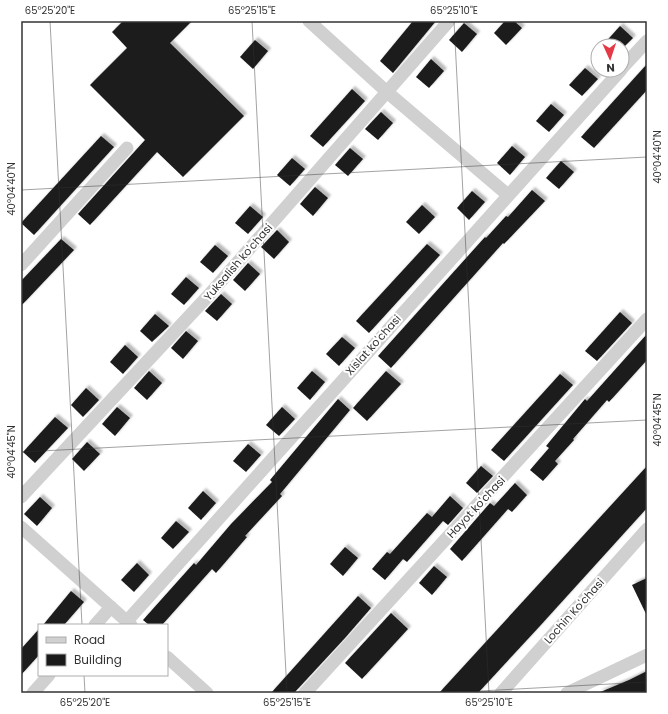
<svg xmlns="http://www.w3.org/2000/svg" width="668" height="714" font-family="Poppins,sans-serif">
  <defs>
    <filter id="shadow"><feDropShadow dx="3" dy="-3" stdDeviation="1" flood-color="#0004"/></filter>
  </defs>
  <rect width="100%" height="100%" fill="#fff"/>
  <g fill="#1a1a1a" filter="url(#shadow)">
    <path d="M 123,21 L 192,21 L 170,43 L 244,116 L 183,177 L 157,152 L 90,225 L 78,214 L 145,140 L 90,85 L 127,48 L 112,32 Z"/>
    <path d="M 413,21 L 436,21 L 393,73 L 380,61 Z"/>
    <path d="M 505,21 L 514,21 L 522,28 L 506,45 L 494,33 Z"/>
    <path d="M 464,23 L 477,34 L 462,52 L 449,40 Z"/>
    <path d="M 620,26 L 633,38 L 625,46 L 602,46 Z"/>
    <path d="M 255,40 L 268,51 L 253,69 L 240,57 Z"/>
    <path d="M 431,59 L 444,71 L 429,88 L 416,77 Z"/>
    <path d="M 647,64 L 647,90 L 594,148 L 581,137 Z"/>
    <path d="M 585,68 L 598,79 L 582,96 L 569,85 Z"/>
    <path d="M 352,89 L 365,101 L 323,147 L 310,136 Z"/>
    <path d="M 551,104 L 564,115 L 549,132 L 536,121 Z"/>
    <path d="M 381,112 L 393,123 L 378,140 L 365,129 Z"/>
    <path d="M 101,136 L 114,147 L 34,235 L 21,223 Z"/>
    <path d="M 512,146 L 525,157 L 510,175 L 497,163 Z"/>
    <path d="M 350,148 L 363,159 L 348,176 L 335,165 Z"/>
    <path d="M 292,158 L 305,169 L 290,186 L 277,175 Z"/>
    <path d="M 561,161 L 574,172 L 559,189 L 546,178 Z"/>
    <path d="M 315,187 L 328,198 L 313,216 L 300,204 Z"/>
    <path d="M 532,190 L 545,201 L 504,244 L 503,243 L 391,368 L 378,356 L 485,237 L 486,238 L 506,216 L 508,217 Z"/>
    <path d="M 472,191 L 485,202 L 469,220 L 457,208 Z"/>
    <path d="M 422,205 L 435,217 L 419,234 L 406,222 Z"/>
    <path d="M 250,206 L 263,217 L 248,234 L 235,223 Z"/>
    <path d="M 277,230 L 289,242 L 274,259 L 261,247 Z"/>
    <path d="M 61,239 L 74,250 L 21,306 L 21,281 Z"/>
    <path d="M 427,244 L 440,255 L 369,333 L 356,321 Z"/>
    <path d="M 215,245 L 228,256 L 213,273 L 200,262 Z"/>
    <path d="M 248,263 L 260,274 L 245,291 L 233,280 Z"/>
    <path d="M 186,277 L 199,288 L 184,305 L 171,294 Z"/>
    <path d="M 221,294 L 232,304 L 217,321 L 205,311 Z"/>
    <path d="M 620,312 L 632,323 L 597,361 L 585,351 Z"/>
    <path d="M 155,314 L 169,326 L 152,342 L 140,331 Z"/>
    <path d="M 186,331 L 198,341 L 183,359 L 171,348 Z"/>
    <path d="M 647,334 L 647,360 L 609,402 L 607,400 L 573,439 L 574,440 L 555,461 L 558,464 L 543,481 L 530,470 L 549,448 L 546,446 L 585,399 L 587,401 Z"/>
    <path d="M 342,337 L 355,348 L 339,366 L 326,354 Z"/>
    <path d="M 125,345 L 138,357 L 123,374 L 110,362 Z"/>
    <path d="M 149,371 L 162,383 L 147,400 L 134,388 Z"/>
    <path d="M 312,371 L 325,382 L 310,400 L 297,388 Z"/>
    <path d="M 386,371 L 401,384 L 367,421 L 353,408 Z"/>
    <path d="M 560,374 L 573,385 L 504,461 L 491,450 Z"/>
    <path d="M 86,388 L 99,400 L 83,417 L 71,405 Z"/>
    <path d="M 338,399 L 350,410 L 280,494 L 282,496 L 245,536 L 247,537 L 216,573 L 212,569 L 162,625 L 149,625 L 143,620 L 194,563 L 196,565 L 231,524 L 272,482 L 270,480 Z"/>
    <path d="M 117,407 L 130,418 L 115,436 L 102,424 Z"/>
    <path d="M 282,407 L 295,419 L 279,436 L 266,425 Z"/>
    <path d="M 55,417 L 68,428 L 35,463 L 23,452 Z"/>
    <path d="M 87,442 L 100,454 L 84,471 L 72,459 Z"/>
    <path d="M 248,444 L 261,455 L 246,472 L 233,461 Z"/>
    <path d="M 481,466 L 493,476 L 477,493 L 466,483 Z"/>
    <path d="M 647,466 L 647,508 L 539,627 L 478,693 L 439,693 Z"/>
    <path d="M 515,483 L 527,495 L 512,512 L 508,509 L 462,561 L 450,549 L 490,503 L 494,506 Z"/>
    <path d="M 203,491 L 216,503 L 201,520 L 188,508 Z"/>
    <path d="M 450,496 L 463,508 L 448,525 L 443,521 L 407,562 L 403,559 L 385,580 L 372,569 L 387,552 L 390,554 L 427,513 L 432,517 Z"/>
    <path d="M 40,497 L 52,508 L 37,526 L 24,514 Z"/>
    <path d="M 176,521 L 189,532 L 173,549 L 161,538 Z"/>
    <path d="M 345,547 L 358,558 L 343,576 L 330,564 Z"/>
    <path d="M 137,563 L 149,575 L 134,592 L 121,580 Z"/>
    <path d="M 434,566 L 447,577 L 432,595 L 419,583 Z"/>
    <path d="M 647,578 L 647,616 L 632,585 Z"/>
    <path d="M 71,591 L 84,602 L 64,625 L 43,625 Z"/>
    <path d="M 358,596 L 371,608 L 345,638 L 294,693 L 271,693 Z"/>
    <path d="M 391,613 L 408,629 L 362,679 L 345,663 Z"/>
    <path d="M 39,629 L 39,655 L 21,675 L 21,649 Z"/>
    <path d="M 647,671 L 647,693 L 598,693 L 629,680 Z"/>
  </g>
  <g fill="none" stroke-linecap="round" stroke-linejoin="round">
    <g stroke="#d0d0d0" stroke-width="13">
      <path d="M 309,21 L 387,92 L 508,195"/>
      <path d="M 622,68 L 647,41"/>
      <path d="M 21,265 L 127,148"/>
      <path d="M 21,497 L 208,296 L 449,21"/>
      <path d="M 21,527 L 131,625"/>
      <path d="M 127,621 L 621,70"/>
      <path d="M 95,625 L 111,607"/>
      <path d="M 167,657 L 207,693"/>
      <path d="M 33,693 L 49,675"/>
      <path d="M 305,693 L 647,319"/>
      <path d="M 501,693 L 647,529"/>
      <path d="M 567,693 L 647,655"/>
    </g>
  </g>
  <path fill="none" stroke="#333" stroke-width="1" stroke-opacity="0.45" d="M 50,21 L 82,625M 252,21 L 287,693M 454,21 L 489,693M 21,190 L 647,157M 21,452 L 647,420M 84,675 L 85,693M 443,693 L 647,682"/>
  <g text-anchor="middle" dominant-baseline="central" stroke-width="4" stroke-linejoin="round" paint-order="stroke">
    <g font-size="11" fill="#333" stroke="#fff">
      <text transform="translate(238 262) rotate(-49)">Yuksalish ko'chasi</text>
      <text transform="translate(373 345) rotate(-48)">Xislat ko'chasi</text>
      <text transform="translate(476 507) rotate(-47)">Hayot ko'chasi</text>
      <text transform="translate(574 611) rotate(-48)">Lochin Ko'chasi</text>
    </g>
  </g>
  <rect width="668" height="714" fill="none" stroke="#ffffff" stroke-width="44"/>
  <rect x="38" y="624" width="130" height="52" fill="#ffffff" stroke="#adadad"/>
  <rect x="46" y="637" width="20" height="6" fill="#d0d0d0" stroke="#adadad"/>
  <text x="74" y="644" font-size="12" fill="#333333">Road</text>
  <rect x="46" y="654" width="20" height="12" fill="#1a1a1a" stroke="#adadad"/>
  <text x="74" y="664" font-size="12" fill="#333333">Building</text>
  <g transform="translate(610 58) rotate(177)"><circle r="19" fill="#ffffff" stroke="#adadad"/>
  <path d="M0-3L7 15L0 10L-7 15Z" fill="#e63946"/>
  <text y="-6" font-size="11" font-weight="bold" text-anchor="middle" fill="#333333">N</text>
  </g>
  <rect x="22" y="22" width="624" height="670" fill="none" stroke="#333" stroke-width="1.5"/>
  <g font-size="10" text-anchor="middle" fill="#333">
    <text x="50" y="14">65°25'20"E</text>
    <text x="252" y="14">65°25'15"E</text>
    <text x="454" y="14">65°25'10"E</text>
    <text transform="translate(657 157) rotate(-90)" y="4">40°04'40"N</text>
    <text transform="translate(11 189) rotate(-90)" y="4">40°04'40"N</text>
    <text transform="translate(657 420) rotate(-90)" y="4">40°04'45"N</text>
    <text transform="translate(11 452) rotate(-90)" y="4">40°04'45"N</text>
    <text x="85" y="706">65°25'20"E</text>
    <text x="287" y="706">65°25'15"E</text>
    <text x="489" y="706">65°25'10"E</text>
  </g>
</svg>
